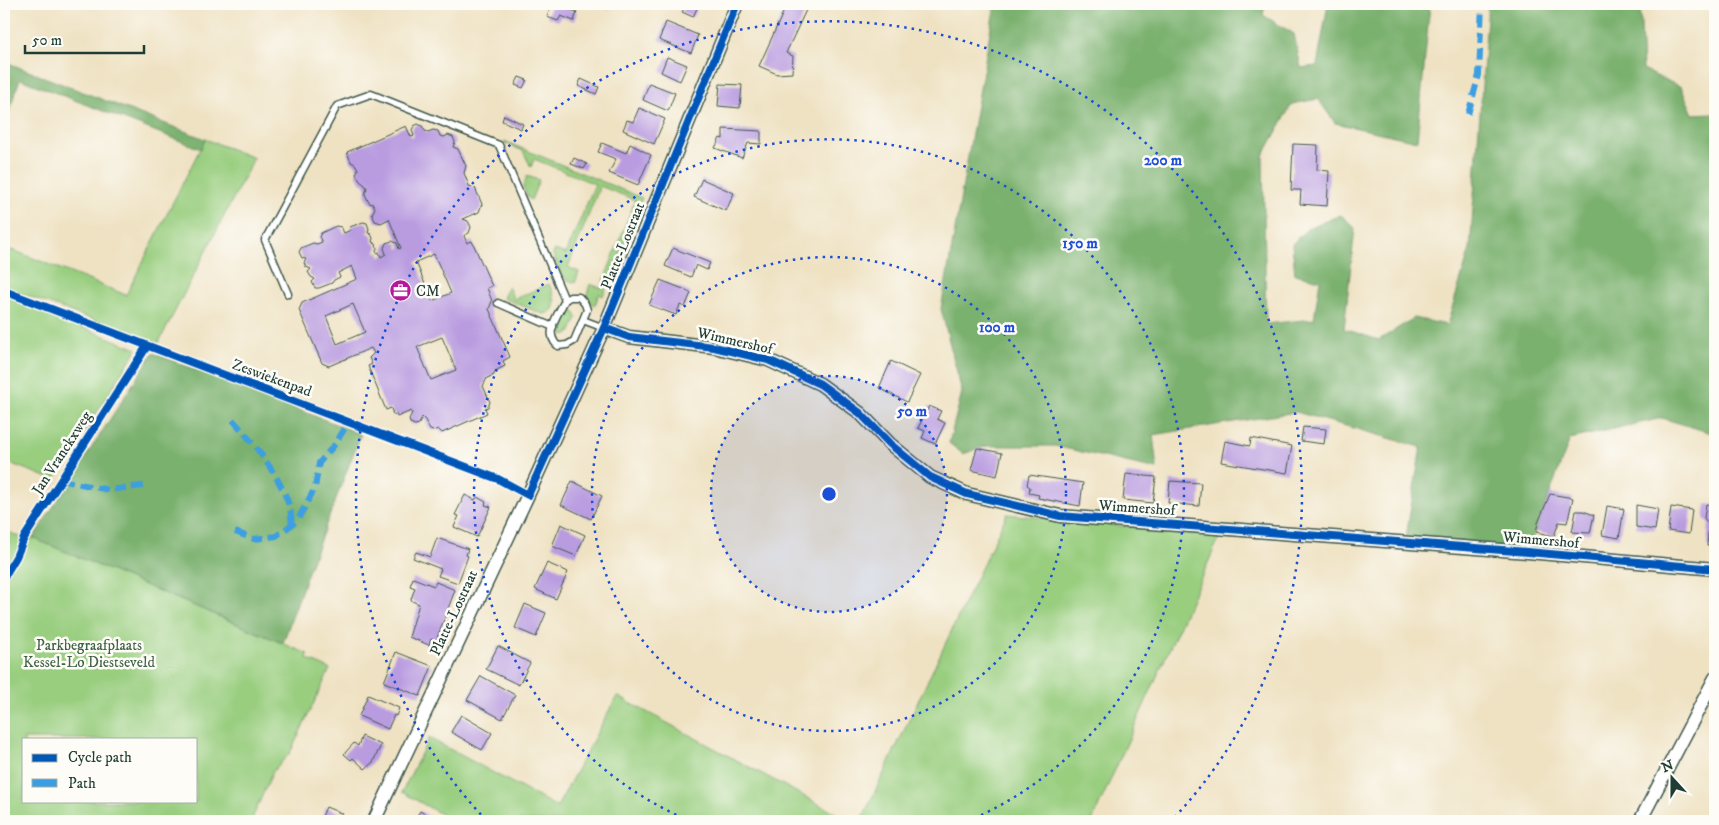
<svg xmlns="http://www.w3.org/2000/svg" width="1719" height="825" font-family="'IM FELL DW Pica',serif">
  <rect width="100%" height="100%" fill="#fdfcf7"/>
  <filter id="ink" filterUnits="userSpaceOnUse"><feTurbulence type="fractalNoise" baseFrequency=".02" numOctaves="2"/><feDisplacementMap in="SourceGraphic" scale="10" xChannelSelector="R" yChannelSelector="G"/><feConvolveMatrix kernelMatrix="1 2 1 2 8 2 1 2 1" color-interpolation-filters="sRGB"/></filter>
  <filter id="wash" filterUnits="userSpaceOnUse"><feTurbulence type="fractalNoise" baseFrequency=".0096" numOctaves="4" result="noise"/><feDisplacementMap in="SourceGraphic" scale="20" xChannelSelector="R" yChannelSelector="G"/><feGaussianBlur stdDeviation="1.12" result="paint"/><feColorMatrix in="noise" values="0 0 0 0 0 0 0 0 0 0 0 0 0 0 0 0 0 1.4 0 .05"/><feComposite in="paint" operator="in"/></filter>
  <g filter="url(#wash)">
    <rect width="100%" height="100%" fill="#efe2c3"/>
    <g fill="#99ce7f" stroke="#5c865a" fill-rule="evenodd">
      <path d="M 205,139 L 254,158 L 158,344 L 4,287 L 4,249 L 15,251 L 126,295 Z"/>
      <path d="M 504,141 L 642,198 L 603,296 L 599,294 L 595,305 L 589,302 L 586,298 L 590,284 L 601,288 L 635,200 L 600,186 L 568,267 L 579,272 L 575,283 L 563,278 L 553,254 L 555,250 L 566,254 L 595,184 L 534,159 L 531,167 L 523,151 L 505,143 Z"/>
      <path d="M 527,176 L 539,180 L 531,200 L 528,198 L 523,187 Z"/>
      <path d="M 549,284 C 554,295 561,312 543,314 L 503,298 L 508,287 L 514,299 Z"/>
      <path d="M 4,296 L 137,349 L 54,480 L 4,461 Z"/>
      <path d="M 570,311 L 574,311 L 577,318 L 570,333 L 564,335 L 561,328 L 568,313 Z"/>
      <path d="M 1007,514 L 1220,536 L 1092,821 L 861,821 Z"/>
      <path d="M 4,530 L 20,537 L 33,538 L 308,654 L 307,659 L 330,669 L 290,753 L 273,771 L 251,821 L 4,821 ZM 24,739 L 196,739 L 196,801 L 24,801 Z"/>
      <path d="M 617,696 L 850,821 L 453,821 L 402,792 L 429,738 L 557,807 Z"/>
    </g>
    <g fill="#7ab16e" stroke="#4c7751">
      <path d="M 995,4 L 1265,4 L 1263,15 L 1294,34 L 1301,68 L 1317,66 L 1328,4 L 1430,4 L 1417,141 L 1335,123 L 1318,99 L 1292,104 L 1263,156 L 1266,324 L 1314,319 L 1320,280 L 1295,274 L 1292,244 L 1308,228 L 1341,215 L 1355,228 L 1344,329 L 1379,340 L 1414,318 L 1447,325 L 1470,249 L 1488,4 L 1640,4 L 1643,70 L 1681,87 L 1693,114 L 1713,113 L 1715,111 L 1715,434 L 1662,418 L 1570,439 L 1528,552 L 1405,543 L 1421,447 L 1296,412 L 1153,435 L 1157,469 L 1055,446 L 986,446 L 963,454 L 949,443 L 962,392 L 941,309 Z"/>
      <path d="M 4,61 L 23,69 L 205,139 L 201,149 L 20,79 L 4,126 Z"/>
      <path d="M 153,353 L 361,434 L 309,569 L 283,643 L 33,538 Z"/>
    </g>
    <g id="blocks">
      <g fill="#b99ce0" fill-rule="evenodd">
        <path d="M 552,4 L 577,12 L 574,21 L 561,16 L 558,21 L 547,17 Z"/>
        <path d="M 597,4 L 612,4 L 609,9 Z"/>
        <path d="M 678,4 L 703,4 L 702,7 L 698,6 L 693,17 L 682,12 L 685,7 Z"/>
        <path d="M 787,4 L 793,4 L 806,10 L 786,53 L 793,56 L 792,73 L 777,74 L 759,66 Z"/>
        <path d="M 666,22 L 698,35 L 691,53 L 659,40 Z"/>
        <path d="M 667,57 L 687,65 L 680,81 L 661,72 Z"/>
        <path d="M 519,77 L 527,80 L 523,88 L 515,85 Z"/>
        <path d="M 581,79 L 599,87 L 596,94 L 578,86 Z"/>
        <path d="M 649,83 L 675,93 L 668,111 L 643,100 Z"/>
        <path d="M 720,84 L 742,85 L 740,108 L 718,106 Z"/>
        <path d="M 639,108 L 665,119 L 654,144 L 623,130 L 627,120 L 633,122 Z"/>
        <path d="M 504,115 L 523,124 L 521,129 L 502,121 Z"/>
        <path d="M 418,124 L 422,126 L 425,131 L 428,132 L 433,130 L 438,131 L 440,136 L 444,137 L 448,135 L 453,137 L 455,142 L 453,147 L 458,149 L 466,166 L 464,173 L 469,186 L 475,188 L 482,204 L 479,212 L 463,219 L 468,221 L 471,227 L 469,233 L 464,236 L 467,243 L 472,241 L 492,286 L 487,288 L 492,301 L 489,309 L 510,357 L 503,361 L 505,366 L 495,371 L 494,375 L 487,378 L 483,386 L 490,402 L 488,407 L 485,408 L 487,413 L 442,433 L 438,429 L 433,431 L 430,430 L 425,420 L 422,417 L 419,424 L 415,425 L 410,423 L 409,419 L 412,413 L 411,411 L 397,417 L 396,414 L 393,415 L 391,408 L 386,410 L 368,366 L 372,364 L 369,358 L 374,353 L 371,348 L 329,366 L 322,363 L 299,310 L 302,303 L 357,279 L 352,266 L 338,273 L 340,277 L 334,280 L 332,283 L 319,288 L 315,288 L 312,282 L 315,279 L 311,277 L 308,272 L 311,269 L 306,267 L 304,263 L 306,259 L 302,258 L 299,252 L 301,248 L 313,243 L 317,244 L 322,242 L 319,237 L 321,233 L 336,226 L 341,227 L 344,233 L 351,230 L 350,227 L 363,222 L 367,223 L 369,229 L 368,233 L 371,234 L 373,238 L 372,242 L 376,244 L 377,248 L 376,251 L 377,253 L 379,252 L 381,257 L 386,254 L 384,248 L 386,243 L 392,241 L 397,243 L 399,249 L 401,248 L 389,219 L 381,223 L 375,221 L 372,214 L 375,208 L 373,204 L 369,203 L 365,194 L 367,188 L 365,185 L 360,181 L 356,174 L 358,169 L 355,164 L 351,162 L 347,152 L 406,126 L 411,137 L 414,136 L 412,130 L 414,126 ZM 434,254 L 451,293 L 432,301 L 416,262 ZM 353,304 L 365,332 L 337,344 L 326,316 ZM 442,337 L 456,370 L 431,380 L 417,347 Z"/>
        <path d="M 723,129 L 761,131 L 761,144 L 748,143 L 742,158 L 715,148 L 720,138 L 723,139 Z"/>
        <path d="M 602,143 L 626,153 L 630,144 L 651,155 L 638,185 L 609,173 L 616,159 L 598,152 Z"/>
        <path d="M 1293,144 L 1318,145 L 1317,170 L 1329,171 L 1327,206 L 1300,204 L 1301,190 L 1291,190 Z"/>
        <path d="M 574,158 L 587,164 L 584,169 L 571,164 Z"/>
        <path d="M 702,179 L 734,193 L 726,211 L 694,197 Z"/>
        <path d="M 673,248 L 710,263 L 707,270 L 696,265 L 691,277 L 665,266 Z"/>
        <path d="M 660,280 L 686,290 L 686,291 L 691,293 L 685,307 L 680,305 L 676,315 L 649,305 Z"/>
        <path d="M 891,361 L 920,375 L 907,402 L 879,388 Z"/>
        <path d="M 929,406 L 941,411 L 937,419 L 945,423 L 935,444 L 922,438 L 925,431 L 918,428 Z"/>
        <path d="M 1303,427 L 1326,429 L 1324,444 L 1301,441 Z"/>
        <path d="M 1251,438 L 1292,446 L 1287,473 L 1221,462 L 1225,441 L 1250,446 Z"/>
        <path d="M 977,448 L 1002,453 L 997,476 L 971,470 Z"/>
        <path d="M 1126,474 L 1156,477 L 1153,503 L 1123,500 Z"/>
        <path d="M 1029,475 L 1083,483 L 1080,506 L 1038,498 L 1039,495 L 1029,493 L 1030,487 L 1027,485 Z"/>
        <path d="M 572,481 L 602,496 L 591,519 L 561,505 Z"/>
        <path d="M 1170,481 L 1201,483 L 1199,506 L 1168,503 Z"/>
        <path d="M 1550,494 L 1573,498 L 1567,523 L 1559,522 L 1554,536 L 1536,532 L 1538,523 Z"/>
        <path d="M 465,495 L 475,500 L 477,497 L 486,502 L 485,505 L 491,507 L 477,537 L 454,527 L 459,516 L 455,515 Z"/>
        <path d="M 1706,504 L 1715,505 L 1715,547 L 1707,546 L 1709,525 L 1704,518 Z"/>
        <path d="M 1636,505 L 1658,509 L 1655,530 L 1636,527 Z"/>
        <path d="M 1607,506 L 1624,509 L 1619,538 L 1602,535 Z"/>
        <path d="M 1671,507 L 1692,510 L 1689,534 L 1668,531 Z"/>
        <path d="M 1576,511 L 1583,511 L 1594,515 L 1590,533 L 1572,532 Z"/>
        <path d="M 561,524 L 585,535 L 576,556 L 552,546 Z"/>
        <path d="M 437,538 L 468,549 L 466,555 L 468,556 L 458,583 L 438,576 L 441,569 L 413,558 L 416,552 L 430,557 Z"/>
        <path d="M 547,563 L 568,572 L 556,599 L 535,589 Z"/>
        <path d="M 413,578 L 434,586 L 436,582 L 455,590 L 436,641 L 431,639 L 429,645 L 409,637 L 419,604 L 412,601 L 411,599 L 415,588 L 410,586 Z"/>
        <path d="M 525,604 L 546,613 L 536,637 L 515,628 Z"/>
        <path d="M 498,646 L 530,663 L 519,685 L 486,669 Z"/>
        <path d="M 396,652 L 432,666 L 420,696 L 384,682 Z"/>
        <path d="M 481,676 L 515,695 L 502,719 L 467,700 Z"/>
        <path d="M 368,695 L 399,708 L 396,716 L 394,715 L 388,729 L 359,716 Z"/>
        <path d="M 461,715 L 492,733 L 482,750 L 451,732 Z"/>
        <path d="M 362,736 L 381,745 L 373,762 L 365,769 L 353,758 L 351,760 L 344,754 L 354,743 L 358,746 Z"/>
        <path d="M 326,807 L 343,814 L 340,821 L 320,821 Z"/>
        <path d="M 420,811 L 437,821 L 414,821 Z"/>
      </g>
    </g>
  </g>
  <g filter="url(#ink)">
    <use href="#blocks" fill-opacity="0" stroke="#3e5649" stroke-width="1"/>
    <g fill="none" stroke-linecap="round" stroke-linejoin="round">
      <defs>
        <g id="lane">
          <path d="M 288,294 L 265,240 L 337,106 L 371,94 L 499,145 L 565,300"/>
          <path d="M 570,297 L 579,297 L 585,304 L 587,310 L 574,341 L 567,345 L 558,346 C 543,333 558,315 565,300 Z"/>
          <path d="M 498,303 L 553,327"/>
          <path d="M 583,320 L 604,328"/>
        </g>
        <g id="street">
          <path d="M 604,328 L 629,337 L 714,347 L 768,360 L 820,384 L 860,413 L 890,444 L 930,477 L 967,494 L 1060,516 L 1528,552 L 1715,569"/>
          <path d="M 374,821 L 528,495 L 604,328 L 737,4"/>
          <path d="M 1640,821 L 1715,678"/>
        </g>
      </defs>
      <use href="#lane" stroke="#3e5649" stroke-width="9"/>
      <use href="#street" stroke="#3e5649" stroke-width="15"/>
      <use href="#lane" stroke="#fff" stroke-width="6"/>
      <use href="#street" stroke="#fff" stroke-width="12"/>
      <g stroke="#3c9ee2" stroke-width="6" stroke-dasharray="12 6" stroke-linecap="butt">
        <path d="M 1468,114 L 1479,75 L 1482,4"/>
        <path d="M 233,420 C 253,442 296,495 291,525"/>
        <path d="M 61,480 L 109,490 L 149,485"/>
        <path d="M 235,532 L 254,539 L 276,536 L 297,521 L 315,488 L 319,463 L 336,443 L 349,421"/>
      </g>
      <defs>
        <g id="cycleway">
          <path d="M 4,291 L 498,479 L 528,495 L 604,328 L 737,4"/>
          <path d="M 604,328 L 629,337 L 714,347 L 768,360 L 820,384 L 860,413 L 890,444 L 930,477 L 967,494 L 1060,516 L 1528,552 L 1715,569"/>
          <path d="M 4,577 L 16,557 L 24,538 L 147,346"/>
        </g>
      </defs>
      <use href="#cycleway" stroke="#fdfcf7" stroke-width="11"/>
      <use href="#cycleway" stroke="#0057b8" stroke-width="8"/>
    </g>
  </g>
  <circle cx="829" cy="494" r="118" fill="#1d4ed8" fill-opacity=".12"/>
  <g fill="none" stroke="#1d4ed8" stroke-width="2.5" stroke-dasharray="2.5 5">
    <circle cx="829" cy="494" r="118"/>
    <circle cx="829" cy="494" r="237"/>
    <path d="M690 821A355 355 0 1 1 968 821"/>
    <path d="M486 820A473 473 0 1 1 1172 820"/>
  </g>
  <defs>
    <symbol id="office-disc" viewBox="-11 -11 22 22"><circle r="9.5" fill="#b5179e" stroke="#fdfcf7"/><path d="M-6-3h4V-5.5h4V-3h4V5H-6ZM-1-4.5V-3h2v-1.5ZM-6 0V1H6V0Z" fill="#fff"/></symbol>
  </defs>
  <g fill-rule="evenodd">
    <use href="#office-disc" x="388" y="278" width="25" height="25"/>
  </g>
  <g text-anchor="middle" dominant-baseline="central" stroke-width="5" stroke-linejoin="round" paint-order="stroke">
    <g font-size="15" fill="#1f3d34" stroke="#fdfcf7">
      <text transform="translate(623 246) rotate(-68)">Platte-Lostraat</text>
      <text transform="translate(735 341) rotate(13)">Wimmershof</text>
      <text transform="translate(272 378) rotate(20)">Zeswiekenpad</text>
      <text transform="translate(62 453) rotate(-57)">Jan Vranckxweg</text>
      <text transform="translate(1137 508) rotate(4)">Wimmershof</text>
      <text transform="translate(1541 540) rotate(5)">Wimmershof</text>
      <text transform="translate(454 613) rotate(-65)">Platte-Lostraat</text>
    </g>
    <g font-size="15" fill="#1f3d34" stroke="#fdfcf7" text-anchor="start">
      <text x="416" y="291">CM</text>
    </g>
    <g font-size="15" fill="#3e6147" stroke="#fdfcf7">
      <text x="89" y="645">Parkbegraafplaats<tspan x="89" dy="17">Kessel-Lo Diestseveld</tspan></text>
    </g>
  </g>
  <circle cx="829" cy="494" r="8" fill="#1d4ed8" stroke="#fdfcf7" stroke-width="2.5"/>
  <g font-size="15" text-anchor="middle" font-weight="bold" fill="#1d4ed8" stroke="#fdfcf7" stroke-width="5" stroke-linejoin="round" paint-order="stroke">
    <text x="1163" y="165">200 m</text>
    <text x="1080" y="248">150 m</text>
    <text x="997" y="332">100 m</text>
    <text x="912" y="416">50 m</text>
  </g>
  <rect width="1719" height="825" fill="none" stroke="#fdfcf7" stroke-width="20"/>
  <rect x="22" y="738" width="175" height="65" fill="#fdfcf7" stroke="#a4b0a9"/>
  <rect x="32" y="754" width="25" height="8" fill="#0057b8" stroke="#a4b0a9"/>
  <text x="68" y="762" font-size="15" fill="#1f3d34">Cycle path</text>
  <rect x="32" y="779" width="25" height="8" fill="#3c9ee2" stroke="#a4b0a9"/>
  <text x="68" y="788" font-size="15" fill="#1f3d34">Path</text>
  <g transform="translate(1672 778) rotate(339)" stroke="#fdfcf7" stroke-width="4" paint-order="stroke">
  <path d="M0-4L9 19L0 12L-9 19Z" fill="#1f3d34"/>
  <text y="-8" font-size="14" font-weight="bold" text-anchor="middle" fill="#1f3d34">N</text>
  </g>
  <path d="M25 45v8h119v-8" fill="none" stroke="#1f3d34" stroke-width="2.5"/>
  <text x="32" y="45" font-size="15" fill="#1f3d34" stroke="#fdfcf7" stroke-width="4" paint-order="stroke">50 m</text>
</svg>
